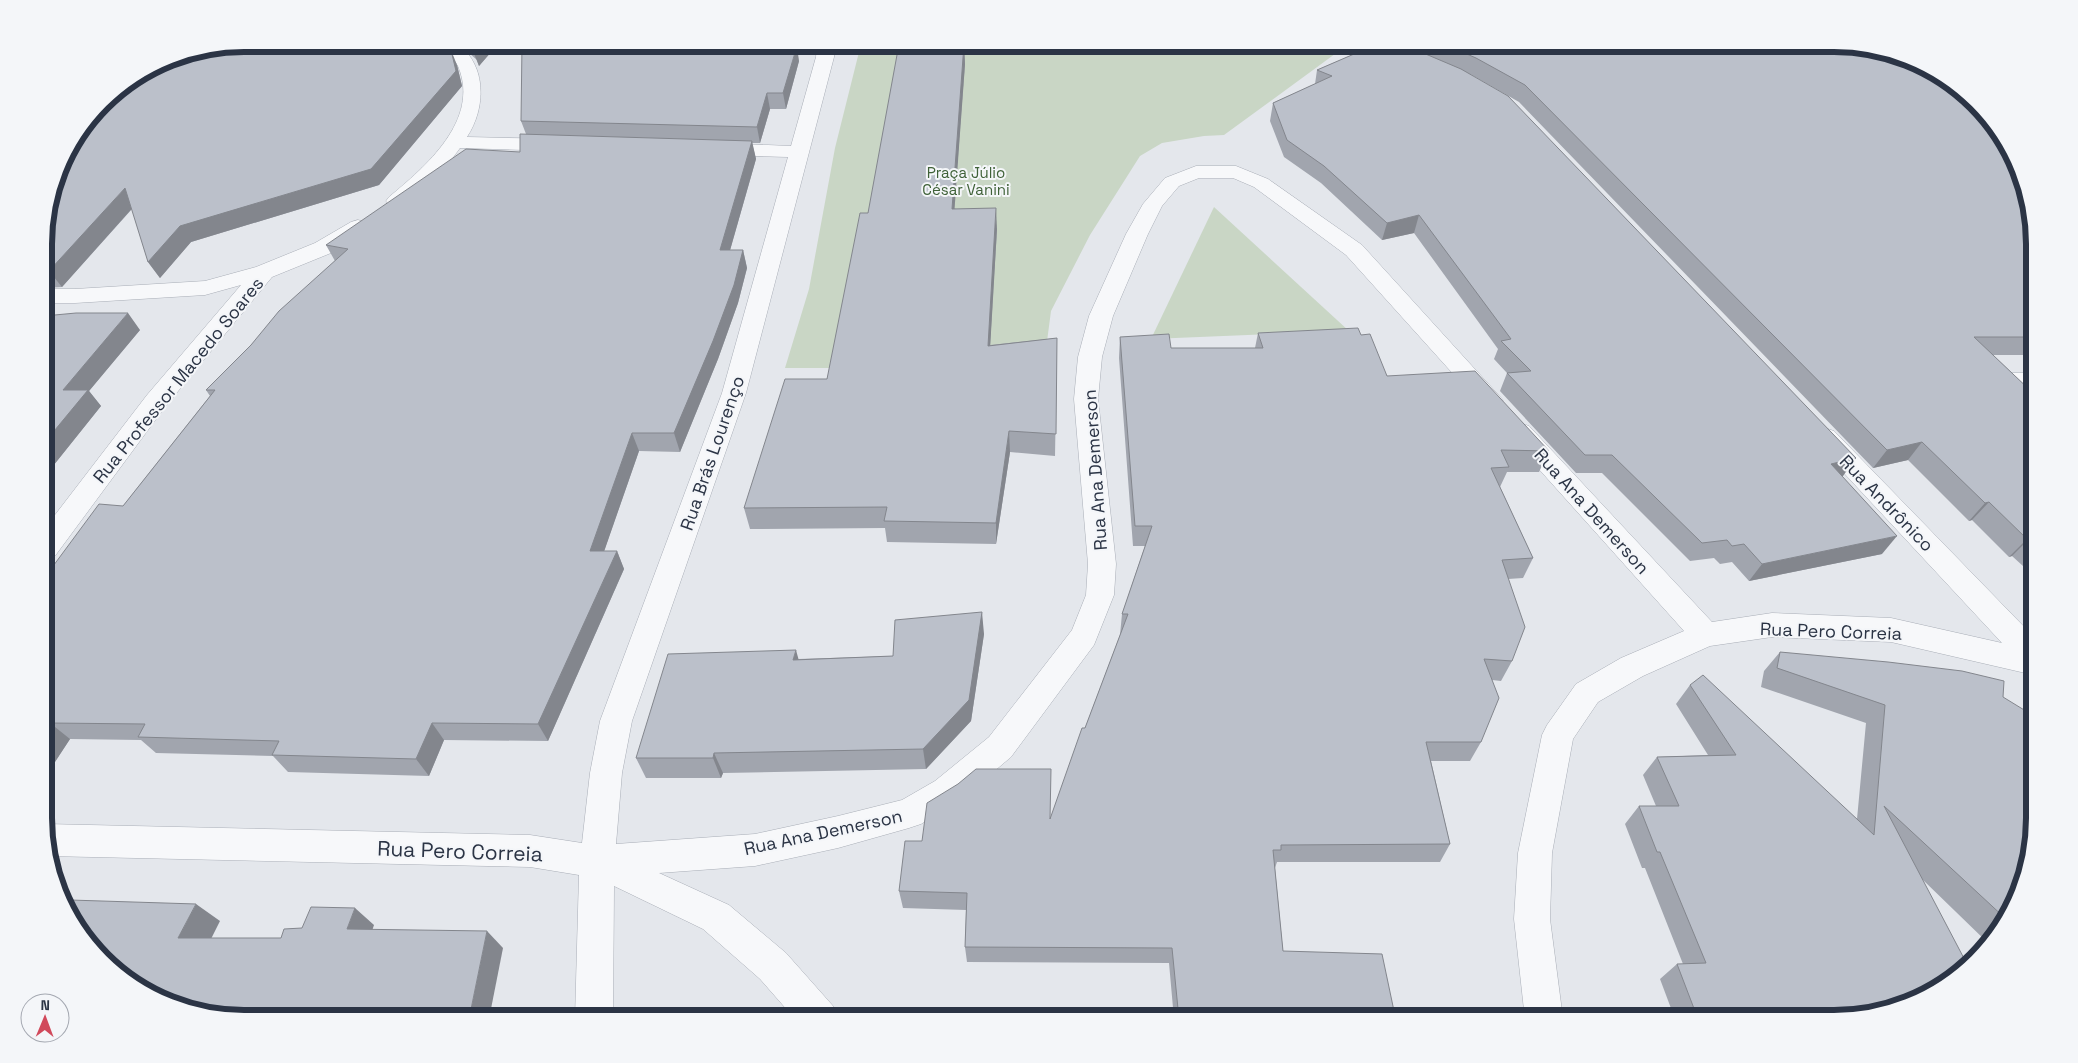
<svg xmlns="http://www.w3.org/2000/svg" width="2078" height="1063" font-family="'Space Grotesk',sans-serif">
  <rect width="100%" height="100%" fill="#e4e7ec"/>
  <g fill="#c9d6c5">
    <path d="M 861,44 L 1324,44 L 1339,51 L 1224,135 L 1204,136 L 1162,143 L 1140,156 L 1090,235 L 1051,311 L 1046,349 L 938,368 L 785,368 L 809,289 L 835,148 Z"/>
    <path d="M 1214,207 L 1349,331 L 1151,339 Z"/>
  </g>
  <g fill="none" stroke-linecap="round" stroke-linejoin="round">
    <defs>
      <g id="street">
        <path d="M 437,44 L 458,44 C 487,66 486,108 467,137 L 558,139 L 565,141 L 568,145 L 565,149 L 558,151 L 460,148 C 448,165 422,194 404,205 C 399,208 394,207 389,205 L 386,201 L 389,197 C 425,167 481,120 458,66 C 453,56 443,53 437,44 Z"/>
        <path d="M 817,44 L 835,44 L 834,57 L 746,393 L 632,721 L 622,773 L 616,844 L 755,834 L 838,816 L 902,800 L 935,781 L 989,737 L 1072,630 L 1086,595 L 1088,564 L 1074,399 L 1078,357 L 1089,316 L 1126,234 L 1143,204 L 1165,178 L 1196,166 L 1236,166 L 1268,179 L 1362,245 L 1503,400 L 1500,406 L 1491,408 L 1482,406 L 1346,255 L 1254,187 L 1233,178 L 1199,178 L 1179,186 L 1162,206 L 1148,234 L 1113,316 L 1102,357 L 1098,399 L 1116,564 L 1114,595 L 1094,645 L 1011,757 L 959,801 L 921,824 L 909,828 L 838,848 L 755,866 L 659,873 L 729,905 L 786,953 L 833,1006 L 839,1019 L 795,1019 L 760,979 L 703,929 L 614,886 L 613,1019 L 575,1019 L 579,875 L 530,867 L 48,856 L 46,845 L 45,824 L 530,835 L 582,843 L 590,773 L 600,721 L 722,393 L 788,157 L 716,155 L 709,153 L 706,149 L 709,145 L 716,143 L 791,146 L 816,57 Z"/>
        <path d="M 358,220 L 365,222 L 369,226 L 365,230 L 331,253 L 272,277 L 165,407 L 55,556 L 45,559 L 45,528 L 147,395 L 241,285 L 205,295 L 75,303 L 44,303 L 44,289 L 75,289 L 205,281 L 256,267 L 315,243 L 351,222 Z"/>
        <path d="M 2006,373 L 2033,373 L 2033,389 L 2006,389 L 1997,387 L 1994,381 L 1997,375 Z"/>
        <path d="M 1520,423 L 1529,426 L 1712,622 L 1772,613 L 1891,618 L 2002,643 L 1816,443 L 1812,437 L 1816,431 L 1825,428 L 1834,431 L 2034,637 L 2034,675 L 1891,642 L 1772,637 L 1710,646 L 1643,676 L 1598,702 L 1573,739 L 1552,853 L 1550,919 L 1563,1019 L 1525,1019 L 1514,919 L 1518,853 L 1542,735 L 1547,725 L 1576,684 L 1621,658 L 1684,631 L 1511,438 L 1507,432 L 1511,426 Z"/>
      </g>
    </defs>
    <use href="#street" stroke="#a9aeb7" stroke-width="1"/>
    <use href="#street" fill="#f7f8fa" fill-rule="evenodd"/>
  </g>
  <g fill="#a1a5ae">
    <path d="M 459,44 L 498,44 L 479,66 L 477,60 Z"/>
    <path d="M 964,44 L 965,64 L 954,208 L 997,229 L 990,345 L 1057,338 L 1055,456 L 1010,452 L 996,544 L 887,542 L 885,528 L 750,529 L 744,508 L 827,379 L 868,213 Z"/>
    <path d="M 1356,44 L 1834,44 L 2033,218 L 2033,355 L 1993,355 L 2033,393 L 2034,576 L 2012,556 L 2009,557 L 1972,520 L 1969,521 L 1908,460 L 1873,468 L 1519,102 L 1470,74 L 1856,458 L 1842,476 L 1882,554 L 1749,581 L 1732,562 L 1720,564 L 1714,558 L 1690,561 L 1602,473 L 1576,473 L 1500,391 L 1507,373 L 1494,359 L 1498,349 L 1414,233 L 1382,240 L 1321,183 L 1284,157 L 1270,121 L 1273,103 L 1315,84 L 1317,70 L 1359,52 Z"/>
    <path d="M 799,61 L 786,109 L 770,109 L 760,143 L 752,143 L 756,159 L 730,250 L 743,250 L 747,268 L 738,303 L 718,359 L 680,452 L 639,451 L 604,551 L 617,551 L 624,569 L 548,741 L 444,740 L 429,776 L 288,772 L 273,756 L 156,753 L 141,740 L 70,739 L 53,765 L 45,765 L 45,577 L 123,506 L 210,396 L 206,390 L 335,261 L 326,245 L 520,152 L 526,134 L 521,121 Z"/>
    <path d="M 457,65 L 462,86 L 379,185 L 191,242 L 160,278 L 148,262 L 132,209 L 62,287 L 44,288 L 44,231 Z"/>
    <path d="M 44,316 L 140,330 L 89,391 L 101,406 L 53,466 L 45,466 Z"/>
    <path d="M 1258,333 L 1361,335 L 1387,376 L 1549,451 L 1539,472 L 1507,472 L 1500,487 L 1533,558 L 1523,578 L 1508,579 L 1512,661 L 1501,681 L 1492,680 L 1481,742 L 1470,761 L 1431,761 L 1450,844 L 1440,862 L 1277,862 L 1275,868 L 1283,951 L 1394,1011 L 1422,1019 L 1174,1019 L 1169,963 L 967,962 L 965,947 L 966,910 L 903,908 L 899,891 L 922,841 L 1050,819 L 1085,728 L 1120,635 L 1122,614 L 1145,546 L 1133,546 L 1119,358 L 1120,337 L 1171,348 L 1255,348 Z"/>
    <path d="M 984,634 L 971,721 L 926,769 L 723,773 L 721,778 L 646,778 L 636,758 L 798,659 L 893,656 Z"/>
    <path d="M 1780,652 L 2003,697 L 2014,907 L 1989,944 L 1922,879 L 1847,1019 L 1675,1019 L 1660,979 L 1677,964 L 1683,964 L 1645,868 L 1642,868 L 1625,824 L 1639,806 L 1656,806 L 1643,775 L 1657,757 L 1708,755 L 1676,704 L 1690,685 L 1857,819 L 1866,723 L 1761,687 L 1764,671 Z"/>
  </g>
  <g fill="#83868d">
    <path d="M 479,44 L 498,44 L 479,66 L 473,51 Z"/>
    <path d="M 964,44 L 965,64 L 953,230 L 952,209 Z"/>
    <path d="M 797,46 L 799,61 L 786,109 L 783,93 Z"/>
    <path d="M 451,50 L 457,65 L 462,86 L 379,185 L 191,242 L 160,278 L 148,262 L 180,226 Z"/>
    <path d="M 767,93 L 770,109 L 760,143 L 757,127 Z"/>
    <path d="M 752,141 L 756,159 L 725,268 L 720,250 Z"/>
    <path d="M 125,188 L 136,204 L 62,287 L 49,271 Z"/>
    <path d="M 996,208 L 997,229 L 989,367 L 988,346 Z"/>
    <path d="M 1419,215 L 1414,233 L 1382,240 L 1387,223 Z"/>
    <path d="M 743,250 L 747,268 L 738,303 L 718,359 L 680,452 L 674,433 Z"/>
    <path d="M 128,313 L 140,330 L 89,391 L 101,406 L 53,466 L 45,456 L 45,442 L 63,390 Z"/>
    <path d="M 1009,431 L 1010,452 L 996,544 L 996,523 Z"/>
    <path d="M 632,433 L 639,451 L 598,569 L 590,551 Z"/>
    <path d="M 1922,442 L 1908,460 L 1873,468 L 1887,450 Z"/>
    <path d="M 1856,458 L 1843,476 L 1818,482 L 1831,464 Z"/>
    <path d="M 1989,502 L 1972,520 L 1969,521 L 1985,503 Z"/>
    <path d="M 1897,536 L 1882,554 L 1749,581 L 1762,564 Z"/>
    <path d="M 2030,538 L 2012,556 L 2009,557 L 2027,539 Z"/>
    <path d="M 617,551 L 624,569 L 548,741 L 538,724 Z"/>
    <path d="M 982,612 L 984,634 L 971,721 L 926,769 L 923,749 Z"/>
    <path d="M 796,650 L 802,672 L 793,660 Z"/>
    <path d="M 50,723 L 70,739 L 53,765 L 45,759 L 45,729 Z"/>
    <path d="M 432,723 L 444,740 L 429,776 L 416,759 Z"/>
    <path d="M 714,753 L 723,773 L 721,778 L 713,758 Z"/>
    <path d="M 196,904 L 220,921 L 203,955 L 178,938 Z"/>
    <path d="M 355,908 L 374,925 L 367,946 L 347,929 Z"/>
    <path d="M 487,931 L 503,948 L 489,1019 L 469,1019 Z"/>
  </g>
  <g fill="#bbc0ca" stroke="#83868d">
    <path d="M 244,44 L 445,44 L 451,50 L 456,71 L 371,169 L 180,226 L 148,262 L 125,188 L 49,271 L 44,271 L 44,231 L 65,155 L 112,94 L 168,59 Z"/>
    <path d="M 470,44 L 479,44 L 473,51 L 471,45 Z"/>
    <path d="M 522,44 L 711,44 L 797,46 L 783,93 L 767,93 L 757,127 L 521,121 Z"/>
    <path d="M 899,44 L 964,44 L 952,209 L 996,208 L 988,346 L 1057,338 L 1056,434 L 1009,431 L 996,523 L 884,521 L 887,507 L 744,508 L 785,379 L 827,379 L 860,213 L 868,213 Z"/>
    <path d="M 1366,44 L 1402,44 L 1461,69 L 1508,96 L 1856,458 L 1831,464 L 1897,536 L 1762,564 L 1744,544 L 1732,546 L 1727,540 L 1702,543 L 1612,455 L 1585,455 L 1507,373 L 1531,371 L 1501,341 L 1511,339 L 1419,215 L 1387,223 L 1324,166 L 1287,140 L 1273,103 L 1332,76 L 1317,70 L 1368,48 Z"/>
    <path d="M 1444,44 L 1834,44 L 1922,64 L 1966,93 L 2000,133 L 2033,218 L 2033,337 L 1974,337 L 2033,393 L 2033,542 L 2030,538 L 2027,539 L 1989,502 L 1985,503 L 1922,442 L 1887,450 L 1525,85 L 1476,58 Z"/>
    <path d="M 520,134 L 752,141 L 720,250 L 743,250 L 734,285 L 713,341 L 674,433 L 632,433 L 590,551 L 617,551 L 538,724 L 432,723 L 416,759 L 272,755 L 279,741 L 138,737 L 145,724 L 50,723 L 45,729 L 45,577 L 99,504 L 123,506 L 215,390 L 206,390 L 251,345 L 279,311 L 348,249 L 326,245 L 466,149 L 520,152 Z"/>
    <path d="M 76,313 L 128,313 L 63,390 L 88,390 L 45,442 L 44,316 Z"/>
    <path d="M 1358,328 L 1361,335 L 1370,334 L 1387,376 L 1475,371 L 1549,451 L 1501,450 L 1509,467 L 1491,468 L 1533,558 L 1502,560 L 1525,627 L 1512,661 L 1484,659 L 1499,698 L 1481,742 L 1426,742 L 1450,844 L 1281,845 L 1281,850 L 1273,850 L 1283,951 L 1382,954 L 1394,1011 L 1420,1012 L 1422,1019 L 1179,1019 L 1172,948 L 965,947 L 967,893 L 899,891 L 905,841 L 922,841 L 927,803 L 958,784 L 976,769 L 1051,769 L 1050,819 L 1082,728 L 1085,728 L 1128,614 L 1122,614 L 1152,526 L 1135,526 L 1120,337 L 1169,334 L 1171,348 L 1263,348 L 1258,333 Z"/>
    <path d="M 982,612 L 969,700 L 923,749 L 714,753 L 713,758 L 636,758 L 668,654 L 796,650 L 793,660 L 893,656 L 895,620 Z"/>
    <path d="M 1780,652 L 1888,662 L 1962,671 L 2004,681 L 2003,697 L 2034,716 L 2034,819 L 2014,907 L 2006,919 L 1884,806 L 1968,966 L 1945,986 L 1898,1009 L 1847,1019 L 1698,1019 L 1677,964 L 1706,963 L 1660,852 L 1657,852 L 1639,806 L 1679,806 L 1657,757 L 1736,755 L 1690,685 L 1703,675 L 1874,835 L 1885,705 L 1777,668 Z"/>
    <path d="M 70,900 L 196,904 L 178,938 L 281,938 L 284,929 L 302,928 L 311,907 L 355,908 L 347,929 L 487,931 L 469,1019 L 244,1019 L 156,999 L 85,941 L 66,908 Z"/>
  </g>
  <g text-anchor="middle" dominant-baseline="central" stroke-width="4" stroke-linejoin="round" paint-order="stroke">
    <g font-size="15" fill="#3f6138" stroke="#f4f6f9">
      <text x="966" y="172">Praça Júlio<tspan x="966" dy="17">César Vanini</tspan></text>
    </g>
    <g font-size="18" fill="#2b3445" stroke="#f4f6f9">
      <text transform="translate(178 380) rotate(-51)">Rua Professor Macedo Soares</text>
      <text transform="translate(712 453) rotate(-71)">Rua Brás Lourenço</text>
      <text transform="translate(1095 470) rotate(-94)">Rua Ana Demerson</text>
      <text transform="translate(1887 503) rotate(46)">Rua Andrônico</text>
      <text transform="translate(1592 511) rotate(48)">Rua Ana Demerson</text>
      <text transform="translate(1831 631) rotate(2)">Rua Pero Correia</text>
      <text transform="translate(823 832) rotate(-12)">Rua Ana Demerson</text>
    </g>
    <g font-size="21" fill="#2b3445" stroke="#f4f6f9">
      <text transform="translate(460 851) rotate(2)">Rua Pero Correia</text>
    </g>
  </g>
  <path d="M0 0H2078V1063H0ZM244 52H1834A192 192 0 0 1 2026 244V818A192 192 0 0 1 1834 1010H244A192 192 0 0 1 52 818V244A192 192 0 0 1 244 52Z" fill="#f4f6f9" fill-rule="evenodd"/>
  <path fill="none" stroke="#2b3445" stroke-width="6" d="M244 52H1834A192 192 0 0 1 2026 244V818A192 192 0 0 1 1834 1010H244A192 192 0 0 1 52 818V244A192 192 0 0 1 244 52Z"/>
  <g transform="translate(45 1018) rotate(1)"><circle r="24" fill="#f4f6f9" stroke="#a4a8b1"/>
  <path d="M0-4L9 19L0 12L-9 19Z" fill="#d1495b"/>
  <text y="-8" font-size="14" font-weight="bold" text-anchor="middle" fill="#2b3445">N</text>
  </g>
</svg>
